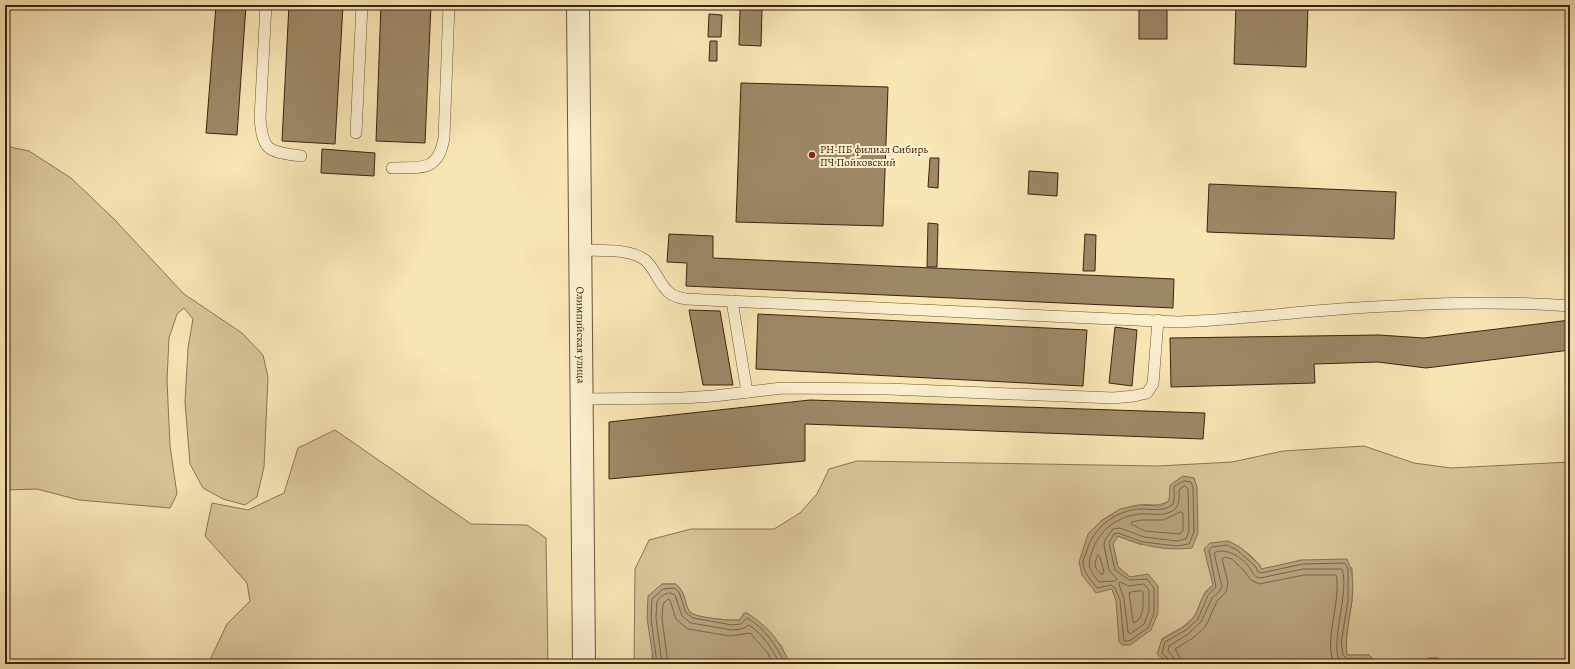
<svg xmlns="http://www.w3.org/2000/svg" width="1575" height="669" font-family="Alegreya,serif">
  <rect width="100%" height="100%" fill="#f9e6b5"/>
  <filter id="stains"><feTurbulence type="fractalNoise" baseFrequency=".005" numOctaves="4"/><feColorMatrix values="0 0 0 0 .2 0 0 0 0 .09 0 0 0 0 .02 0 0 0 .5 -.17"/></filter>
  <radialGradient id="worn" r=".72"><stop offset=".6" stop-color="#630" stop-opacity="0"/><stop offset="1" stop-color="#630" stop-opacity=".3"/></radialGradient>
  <g fill="#d9c599" stroke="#8a7455" fill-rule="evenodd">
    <path d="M 5,146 L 29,151 L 71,178 L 114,219 L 184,294 L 242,333 L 263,355 L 268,377 L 264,467 L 257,497 L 245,505 L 223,499 L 203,488 L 190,464 L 185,402 L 188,348 L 193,319 L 184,308 L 177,314 L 169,338 L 167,380 L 170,446 L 177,494 L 170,508 L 79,500 L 37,489 L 5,490 Z"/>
    <path d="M 335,430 L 471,524 L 527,525 L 546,538 L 548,664 L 208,664 L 227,624 L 250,601 L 247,583 L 205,536 L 212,503 L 248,510 L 284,493 L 298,448 Z"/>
    <path d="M 1364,446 L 1414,463 L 1451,468 L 1570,462 L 1570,664 L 1443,664 L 1438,658 L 1429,658 L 1415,664 L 1376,664 L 1374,660 L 1369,655 L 1347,655 L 1345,644 L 1352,601 L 1352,568 L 1302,560 L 1260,570 C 1259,558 1238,546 1228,541 L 1213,585 L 1205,592 L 1195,616 L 1184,626 L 1162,639 L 1165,662 L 1169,664 L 790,664 L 781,645 L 744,613 L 740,620 C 731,621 696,618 690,612 C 683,604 687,594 676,584 L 662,584 L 652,656 L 654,664 L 634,664 L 635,569 L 649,540 L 691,529 L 774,529 L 800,513 L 817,494 L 829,469 L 857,461 L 1158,466 L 1232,462 L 1283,451 ZM 1169,501 L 1142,545 L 1117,536 L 1113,544 L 1118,567 L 1130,577 L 1116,600 L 1112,589 L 1101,521 C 1113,513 1124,507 1139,505 C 1152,503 1156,508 1169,501 Z"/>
  </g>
  <g fill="#b8a37d" stroke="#866f52">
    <path d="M 1183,476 L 1194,478 L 1197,487 L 1198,533 L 1192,548 C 1165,551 1143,546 1118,536 L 1113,544 L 1118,567 L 1130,577 L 1148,574 L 1158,586 L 1158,613 L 1151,630 L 1130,645 L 1122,645 L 1119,642 L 1116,601 L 1112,589 L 1096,593 L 1082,575 L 1079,562 L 1088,534 L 1101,521 L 1120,509 L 1140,505 L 1160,506 L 1169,501 L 1170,485 Z"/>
    <path d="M 1228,541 L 1240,547 L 1260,565 L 1261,569 L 1302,560 L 1347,559 C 1362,589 1343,623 1347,655 L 1369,655 L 1374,660 L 1376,664 L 1169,664 L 1157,654 L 1162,639 C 1173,633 1189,626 1195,615 C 1202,602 1200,596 1213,585 L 1204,549 L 1210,543 Z"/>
    <path d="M 662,584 L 676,584 C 687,594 684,604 690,612 C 696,618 731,621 740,620 L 744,613 L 747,613 C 770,628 778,639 790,664 L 654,664 L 647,618 L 648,596 Z"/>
    <path d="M 1429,658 L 1438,658 L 1443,664 L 1415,664 Z"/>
  </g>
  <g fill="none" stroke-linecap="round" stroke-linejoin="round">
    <g stroke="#796247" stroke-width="1">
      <path d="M 1184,481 L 1191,482 L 1193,488 L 1194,532 L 1189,544 L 1177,546 L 1143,542 L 1118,533 L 1114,534 L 1109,543 L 1115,570 L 1129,580 L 1147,579 L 1154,588 L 1154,613 L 1148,628 L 1129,641 L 1124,641 L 1120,600 L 1115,588 L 1111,585 L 1097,588 C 1092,581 1082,571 1083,562 C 1084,557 1087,551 1088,547 C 1096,525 1119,509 1142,509 C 1152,509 1163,512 1172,505 C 1175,501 1174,492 1174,487 Z"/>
      <path d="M 1185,486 L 1188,489 L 1189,531 L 1186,539 L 1177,541 L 1144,537 L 1120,528 L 1113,529 L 1105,540 L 1104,545 L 1109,570 L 1117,579 L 1115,581 L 1099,582 C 1088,568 1087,565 1093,549 C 1100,529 1119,516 1140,514 C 1152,513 1166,518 1176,508 C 1180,503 1179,495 1179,490 Z"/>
      <path d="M 1181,512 L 1183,513 L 1183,530 L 1180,534 L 1145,531 L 1131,524 L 1132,522 L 1141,520 L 1163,520 Z"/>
      <path d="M 1098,555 L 1100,557 L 1104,572 L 1102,575 L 1096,568 L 1095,563 Z"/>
      <path d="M 1120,582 L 1129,586 L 1144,584 L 1149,590 L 1149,611 L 1144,624 L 1130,634 L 1128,632 L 1124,599 L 1119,584 Z"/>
      <path d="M 1141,591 L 1143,592 C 1143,602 1145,618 1134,623 L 1133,621 L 1129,593 L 1131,592 Z"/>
      <path d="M 657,664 L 651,618 L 652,599 L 663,589 L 674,588 L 679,592 L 686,613 L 693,618 L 732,625 L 741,624 L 747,618 C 765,628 776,645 785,664"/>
      <path d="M 662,664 L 656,618 L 657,601 C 661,596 668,590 675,595 L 682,616 L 691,623 L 732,630 L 742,629 L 749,625 C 764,635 772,649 780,664"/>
      <path d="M 668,664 L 662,618 L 663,604 L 668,599 L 670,600 L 676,619 L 688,629 L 730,636 L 750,633 L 768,653 L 773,664"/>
      <path d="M 1170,664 L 1169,660 L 1162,653 L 1165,642 L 1186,630 L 1198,619 L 1208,595 L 1216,587 L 1209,550 L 1212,547 L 1227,545 L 1237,550 L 1256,567 L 1257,571 L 1261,573 L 1303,564 L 1345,563 L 1348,569 L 1348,601 L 1341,643 L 1343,655 L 1347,659 L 1367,659 L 1371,664"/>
      <path d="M 1175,664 L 1174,658 L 1168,651 L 1169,646 L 1188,634 L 1201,622 L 1212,598 L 1219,592 L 1222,587 L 1214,553 C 1226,546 1245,559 1251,570 C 1254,575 1255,577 1260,578 L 1303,569 L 1342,569 C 1350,590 1329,648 1340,660 C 1344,665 1350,664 1355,664"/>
      <path d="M 1181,664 L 1180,658 L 1175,649 L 1193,638 L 1206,626 L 1217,601 L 1226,592 L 1228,583 L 1222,559 L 1225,557 L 1232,559 L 1245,572 L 1251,580 L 1259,584 L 1304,575 L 1336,575 C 1342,600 1322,645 1335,664"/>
    </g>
  </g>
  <g fill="#9d8866" stroke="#3a2211">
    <path d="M 216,5 L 246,5 L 237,135 L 206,133 Z"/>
    <path d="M 289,5 L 343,5 L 335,144 L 282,141 Z"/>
    <path d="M 381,5 L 431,5 L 425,143 L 376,141 Z"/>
    <rect x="1139" y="5" width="28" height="34"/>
    <path d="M 1236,5 L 1308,7 L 1306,67 L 1234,64 Z"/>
    <path d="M 740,9 L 762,10 L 761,46 L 739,45 Z"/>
    <path d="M 709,14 L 722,15 L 721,37 L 708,37 Z"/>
    <path d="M 710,41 L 717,41 L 717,61 L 709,61 Z"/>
    <path d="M 741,83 L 888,87 L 883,226 L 736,222 Z"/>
    <path d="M 322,149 L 375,153 L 374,176 L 321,173 Z"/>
    <path d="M 930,158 L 939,158 L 938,188 L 928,187 Z"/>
    <path d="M 1029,171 L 1058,173 L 1057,196 L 1028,194 Z"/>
    <path d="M 1209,184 L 1396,192 L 1394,239 L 1207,232 Z"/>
    <path d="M 928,223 L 938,224 L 937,267 L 927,267 Z"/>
    <path d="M 669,234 L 713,236 L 713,258 L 1174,279 L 1173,308 L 686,286 L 687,263 L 667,262 Z"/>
    <path d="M 1085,234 L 1096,235 L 1095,271 L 1083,271 Z"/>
    <path d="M 689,310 L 720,311 L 733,385 L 703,385 Z"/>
    <path d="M 758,314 L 1087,330 L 1083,386 L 756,369 Z"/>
    <path d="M 1570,320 L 1570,350 L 1426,368 L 1378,362 L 1314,364 L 1315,383 L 1171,387 L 1170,338 L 1379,335 L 1424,338 Z"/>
    <path d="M 1115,327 L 1137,330 L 1132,386 L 1109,383 Z"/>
    <path d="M 810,400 L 1205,413 L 1203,439 L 805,424 L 805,461 L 609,479 L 609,422 Z"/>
  </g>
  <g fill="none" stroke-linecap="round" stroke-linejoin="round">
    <defs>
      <g id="lane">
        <path d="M 266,5 L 260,118 C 263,153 269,151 301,156"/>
        <path d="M 356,133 L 362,5"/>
        <path d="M 392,168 C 420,167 438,173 444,138 L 449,5"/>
        <path d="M 580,250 C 599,251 630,248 645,260 C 656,269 659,286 671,294 C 675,297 681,298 686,299 L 1179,322 C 1233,320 1286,313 1340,309 C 1416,304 1494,300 1570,306"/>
        <path d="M 732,301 L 747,392"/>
        <path d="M 582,399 L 682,398 L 714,396 L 782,388 L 888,389 L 1113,398 L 1134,396 L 1147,393 L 1153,384 L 1158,320"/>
      </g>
      <g id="street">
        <path id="s1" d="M 578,5 L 584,664"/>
      </g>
    </defs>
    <use href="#lane" stroke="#6a533a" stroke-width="12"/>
    <use href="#street" stroke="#6a533a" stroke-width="24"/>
    <use href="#lane" stroke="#fbefcf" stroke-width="11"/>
    <use href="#street" stroke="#fbefcf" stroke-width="22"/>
  </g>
  <circle fill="#8f2418" stroke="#fbefcf" stroke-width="1.5" cx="812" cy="155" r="4"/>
  <g text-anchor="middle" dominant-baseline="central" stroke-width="4" stroke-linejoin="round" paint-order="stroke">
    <g font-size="11" fill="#3a2211" stroke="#fbefcf" text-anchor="start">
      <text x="820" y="149">РН-ПБ филиал Сибирь<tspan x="820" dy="13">ПЧ Пойковский</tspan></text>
    </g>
    <g font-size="11" fill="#3a2211" stroke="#fbefcf">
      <text stroke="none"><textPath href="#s1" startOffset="330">Олимпийская улица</textPath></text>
    </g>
  </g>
  <rect width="1575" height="669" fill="none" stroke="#f9e6b5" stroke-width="20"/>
  <rect x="6" y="6" width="1563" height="657" fill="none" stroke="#3a2211" stroke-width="2"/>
  <rect x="10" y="10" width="1555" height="649" fill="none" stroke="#3a2211"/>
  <rect width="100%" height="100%" filter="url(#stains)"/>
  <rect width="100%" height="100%" fill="url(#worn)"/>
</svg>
